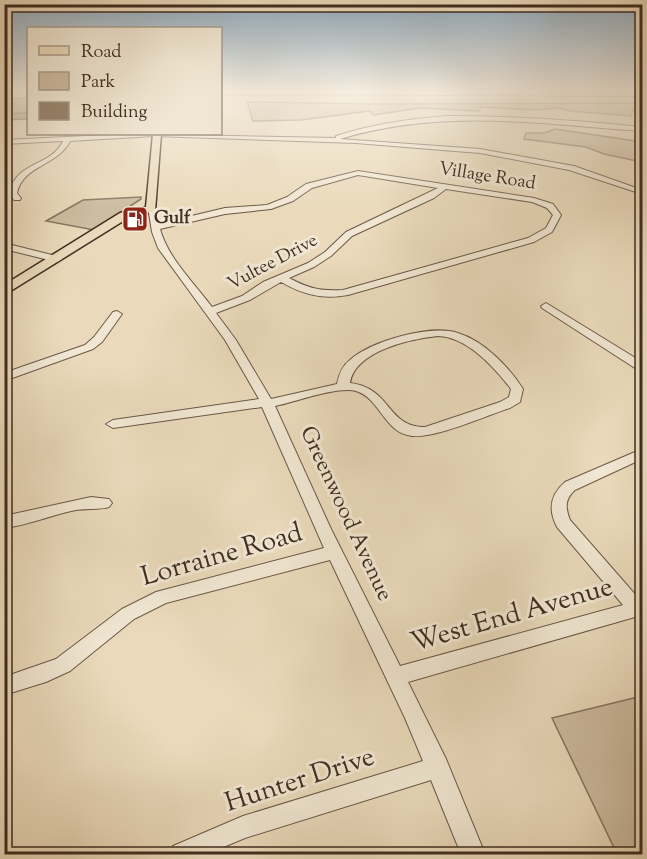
<svg xmlns="http://www.w3.org/2000/svg" width="647" height="859" font-family="'Sorts Mill Goudy',serif">
  <rect width="100%" height="100%" fill="#eadabb"/>
  <filter id="stains"><feTurbulence type="fractalNoise" baseFrequency=".00333" numOctaves="4"/><feColorMatrix values="0 0 0 0 .2 0 0 0 0 .09 0 0 0 0 .02 0 0 0 .5 -.17"/></filter>
  <radialGradient id="worn" r=".72"><stop offset=".6" stop-color="#630" stop-opacity="0"/><stop offset="1" stop-color="#630" stop-opacity=".3"/></radialGradient>
  <g fill="#cdbda1" stroke="#867561" stroke-width="1.5">
    <path d="M 247,102 L 373,104 L 642,103 L 642,110 L 633,110 L 631,116 L 571,111 L 558,108 L 536,110 L 481,107 L 479,111 L 419,108 L 374,115 L 369,111 L 301,120 L 253,121 Z"/>
    <path d="M 555,129 L 642,142 L 642,162 L 604,154 L 586,147 L 524,139 L 526,133 L 544,133 Z"/>
    <path d="M 141,197 L 141,199 L 94,230 L 46,221 L 83,200 Z"/>
    <path d="M 642,696 L 642,854 L 617,854 L 552,718 Z"/>
  </g>
  <g fill="none" stroke-linecap="round" stroke-linejoin="round">
    <defs>
      <g id="minor">
        <path d="M 220,90 L 642,92 L 642,96 L 220,94 Z"/>
        <path d="M 447,116 C 512,116 577,120 642,127 L 642,131 C 539,124 442,108 340,139 L 480,149 L 574,166 L 642,190 L 642,194 L 569,170 L 480,153 L 356,143 L 154,136 L 70,141 C 58,166 23,165 17,193 L 21,198 L 20,200 L 14,200 L 9,193 C 17,160 51,167 63,141 L 4,144 L 4,140 L 129,134 L 336,138 L 336,136 C 373,124 408,119 447,116 Z"/>
        <path d="M 358,171 L 534,198 L 553,204 L 561,215 L 552,232 L 534,242 L 348,295 C 322,300 302,294 281,282 L 250,300 L 216,313 L 236,340 L 271,399 L 337,384 C 339,374 342,366 350,360 C 371,341 431,324 458,333 C 484,341 509,367 523,389 L 520,402 L 510,408 C 485,416 437,438 412,436 C 384,433 381,399 356,391 C 337,386 295,402 275,406 L 331,529 L 400,666 L 623,605 L 557,527 C 548,510 550,495 565,482 L 642,449 L 642,459 L 575,490 C 565,499 565,507 570,520 L 640,600 L 642,600 L 642,615 L 408,682 L 446,759 L 485,854 L 461,854 L 431,780 L 245,838 L 207,854 L 169,854 L 173,846 L 243,816 L 423,761 L 405,718 L 330,560 L 166,603 L 134,619 L 70,671 L 46,682 L 4,695 L 4,677 L 56,659 L 122,609 L 156,592 L 324,548 L 262,407 L 113,428 L 106,424 L 113,420 L 259,399 L 225,340 L 158,248 L 152,232 L 148,207 L 155,209 L 158,224 L 225,208 L 267,205 L 287,197 L 306,184 ZM 358,175 L 438,188 L 346,232 L 325,252 L 308,263 L 263,282 L 242,296 L 212,307 C 194,283 168,258 160,229 L 225,214 L 271,209 L 293,201 L 312,188 ZM 446,189 L 532,202 L 547,208 L 553,215 L 546,228 L 528,238 L 343,290 C 320,291 310,289 289,278 L 314,267 L 331,256 L 352,236 L 434,198 ZM 438,336 C 466,337 491,364 508,385 L 511,389 L 509,397 L 500,402 L 425,427 C 386,427 392,388 350,383 C 355,351 410,339 438,336 Z"/>
        <path d="M 4,243 L 60,257 L 62,259 L 57,262 L 4,249 Z"/>
        <path d="M 546,303 L 642,362 L 642,370 L 638,370 L 542,308 L 541,306 Z"/>
        <path d="M 117,311 L 122,314 L 102,342 L 93,349 L 4,381 L 4,373 L 85,345 L 94,337 L 113,312 Z"/>
        <path d="M 91,497 L 109,499 L 112,503 L 109,507 C 99,510 87,508 76,510 C 51,515 29,525 4,528 L 4,516 Z"/>
      </g>
      <path id="major" d="M 153,134 L 161,134 L 155,211 L 128,218 L 4,295 L 4,285 L 120,213 L 146,207 Z"/>
    </defs>
    <use href="#minor" stroke="#6a5848" stroke-width="2"/>
    <use href="#major" stroke="#402d21" stroke-width="3"/>
    <use href="#minor" fill="#f1e7d3" fill-rule="evenodd"/>
    <use href="#major" fill="#eadabb" fill-rule="evenodd"/>
  </g>
  <path fill="#837461" stroke="#402d21" stroke-width="1.5" d="M 28,98 L 28,117 L 27,119 L 4,120 L 4,99 Z"/>
  <path fill="#6a5e4f" stroke="#402d21" stroke-width="1.5" d="M 28,108 L 28,117 L 27,119 L 26,113 Z"/>
  <path fill="#988771" stroke="#402d21" stroke-width="1.5" d="M 28,98 L 28,108 L 26,113 L 4,114 L 4,99 Z"/>
  <linearGradient id="sky" x2="0" y2="1"><stop stop-color="#91acc1"/><stop offset="0.43" stop-color="#f6eee0"/><stop offset="1" stop-color="#f6eee0" stop-opacity="0"/></linearGradient>
  <rect width="647" height="210" fill="url(#sky)"/>
  <defs>
    <symbol id="fuel-square" viewBox="-11 -11 22 22"><rect x="-9" y="-9" width="18" height="18" rx="4" fill="#8f2418" stroke="#f1e7d3"/><path d="M-5.5-6h7V0h2V4h1.3V-2.5L3-4.5l.8-.8L6-3V5H2.5V1h-1V6h-7ZM-4.2-4.7v3.2H.2V-4.7Z" fill="#fff"/></symbol>
  </defs>
  <g fill-rule="evenodd">
    <use href="#fuel-square" x="120" y="204" width="30" height="30"/>
  </g>
  <g text-anchor="middle" dominant-baseline="central" stroke-width="6" stroke-linejoin="round" paint-order="stroke">
    <g font-size="18" fill="#402d21" stroke="#f1e7d3">
      <text transform="translate(487 177) rotate(9)">Village Road</text>
      <text transform="translate(273 263) rotate(-28)">Vultee Drive</text>
    </g>
    <g font-size="18" font-weight="bold" fill="#402d21" stroke="#f1e7d3" text-anchor="start">
      <text x="154" y="219">Gulf</text>
    </g>
    <g font-size="22" fill="#402d21" stroke="#f1e7d3">
      <text transform="translate(345 514) rotate(65)">Greenwood Avenue</text>
    </g>
    <g font-size="27" fill="#402d21" stroke="#f1e7d3">
      <text transform="translate(222 556) rotate(-16)">Lorraine Road</text>
      <text transform="translate(512 616) rotate(-16)">West End Avenue</text>
      <text transform="translate(300 781) rotate(-18)">Hunter Drive</text>
    </g>
  </g>
  <rect width="647" height="859" fill="none" stroke="#eadabb" stroke-width="24"/>
  <rect x="6" y="6" width="635" height="847" fill="none" stroke="#402d21" stroke-width="3"/>
  <rect x="12" y="12" width="623" height="835" fill="none" stroke="#402d21" stroke-width="1.5"/>
  <rect x="27" y="27" width="195" height="108" fill="#f1e7d3" stroke="#aa9d8c" stroke-width="1.5"/>
  <rect x="39" y="46" width="30" height="9" fill="#eadabb" stroke="#aa9d8c" stroke-width="1.5"/>
  <text x="81" y="57" font-size="18" fill="#402d21">Road</text>
  <rect x="39" y="72" width="30" height="18" fill="#cdbda1" stroke="#aa9d8c" stroke-width="1.5"/>
  <text x="81" y="87" font-size="18" fill="#402d21">Park</text>
  <rect x="39" y="102" width="30" height="18" fill="#988771" stroke="#aa9d8c" stroke-width="1.5"/>
  <text x="81" y="117" font-size="18" fill="#402d21">Building</text>
  <rect width="100%" height="100%" filter="url(#stains)"/>
  <rect width="100%" height="100%" fill="url(#worn)"/>
</svg>
